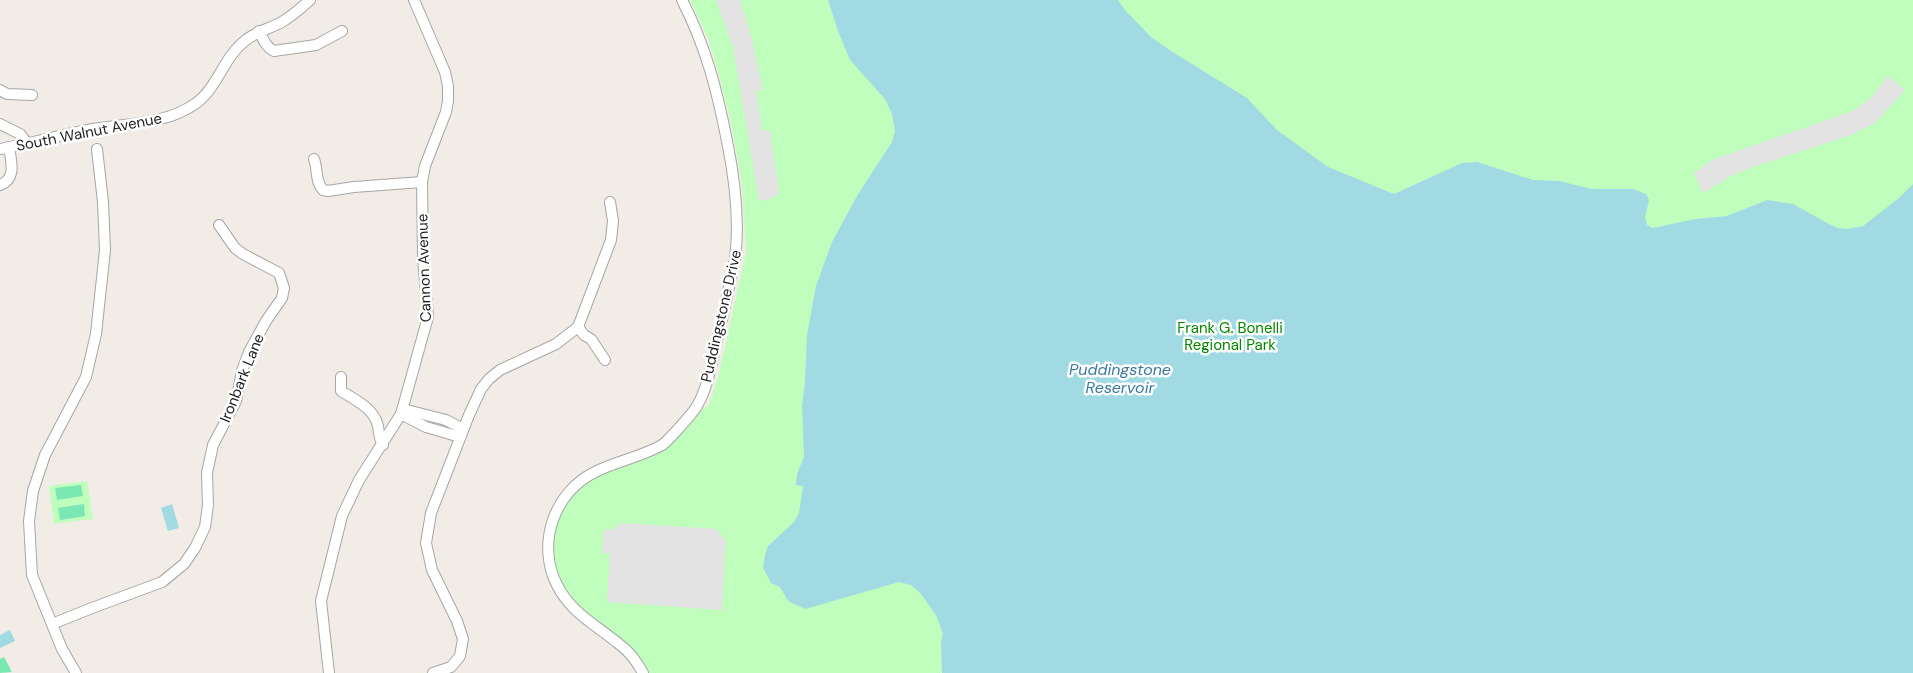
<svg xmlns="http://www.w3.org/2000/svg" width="1913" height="673" font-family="'DM Sans',sans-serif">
  <rect width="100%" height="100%" fill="#f1ece5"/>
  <g fill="#c0febe">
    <path d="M 690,0 L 1913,0 L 1913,673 L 643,673 L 636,662 L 585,619 L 556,584 L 548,536 L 573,486 L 664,444 L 710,403 L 719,373 L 746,252 L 742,183 L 731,123 L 720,78 L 708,38 Z"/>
    <path d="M 87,481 L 93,519 L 54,524 L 49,486 Z"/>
  </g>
  <g fill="#7be7b2">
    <path d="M 81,485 L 83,496 L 57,500 L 55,488 Z"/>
    <path d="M 84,504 L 85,516 L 60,520 L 58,508 Z"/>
    <path d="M 4,657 L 12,672 L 0,673 L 0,659 Z"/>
  </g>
  <g fill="#e3e3e3">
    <path d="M 716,0 L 740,0 L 751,36 L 763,90 L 756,91 L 762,131 L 770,130 L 779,194 L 770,199 L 759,201 L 733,47 Z"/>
    <path d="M 1888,76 L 1905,90 L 1875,123 L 1851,135 L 1747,169 L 1729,177 L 1703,193 L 1694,173 L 1712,160 L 1853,111 L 1872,97 Z"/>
    <path d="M 622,523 L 716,529 L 726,540 L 722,610 L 607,602 L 610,554 L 602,553 L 604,529 L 612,529 Z"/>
  </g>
  <g fill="#a1dae3">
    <path d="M 828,0 L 1118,0 L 1125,10 L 1151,37 L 1171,51 L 1247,98 L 1277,130 L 1328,167 L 1394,194 L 1462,163 L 1477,162 L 1533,180 L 1559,181 L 1592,189 L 1633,189 L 1646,194 L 1649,200 L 1645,218 L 1647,225 L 1653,228 L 1695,219 L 1727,216 L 1767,200 L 1793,204 L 1829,224 L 1838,228 L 1848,229 L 1863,226 L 1899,198 L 1913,184 L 1913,673 L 942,673 L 941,642 L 943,634 L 936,615 L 921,594 L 911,585 L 899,582 L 805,609 L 788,601 L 780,587 L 771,583 L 763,568 L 765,555 L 768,546 L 794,522 L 799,513 L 803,486 L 796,485 L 797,474 L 804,457 L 802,406 L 805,381 L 807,335 L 816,286 L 832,242 L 857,196 L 892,142 L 895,131 L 892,114 L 885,99 L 850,60 L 838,31 Z"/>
    <path d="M 172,504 L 179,528 L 168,531 L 161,508 Z"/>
    <path d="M 10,630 L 15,641 L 0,648 L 0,635 Z"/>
  </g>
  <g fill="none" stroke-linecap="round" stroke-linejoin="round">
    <defs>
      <g id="minor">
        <path d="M 259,31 C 263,39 266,47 274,51 L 316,45 L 342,31"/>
        <path d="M 0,90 L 7,94 L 32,95"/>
        <path d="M 0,124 L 20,134 L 27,143"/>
        <path d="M 0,149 C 31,143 62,135 93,129 C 128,123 164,125 195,104 C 218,88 223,57 246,40 C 256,32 268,29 280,23 C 291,17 300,9 310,0"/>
        <path d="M 314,159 C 318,169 315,182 323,190 L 328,191 L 354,187 L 422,182"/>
        <path d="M 0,185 C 17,179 11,161 9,147"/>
        <path d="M 578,327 L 584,335 L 591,339 L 605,360"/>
        <path d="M 341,377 L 341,391 C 355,400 374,408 378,426 C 379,433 379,438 383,445"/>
        <path d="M 403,409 L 446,420 L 463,429"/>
        <path d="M 401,414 L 426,427 L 460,437"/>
        <path d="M 52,624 L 92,608 L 162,582 L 184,564 L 195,548 L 205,527 L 208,505 L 207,473 L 213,445 L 236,401 L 242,371 L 249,352 L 266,321 L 282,298 L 284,288 L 279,273 L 243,254 L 235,248 L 219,225"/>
        <path d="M 76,673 L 62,649 L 32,575 L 29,521 L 33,491 L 45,455 L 86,377 L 96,334 L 105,250 L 103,202 L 97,149"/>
        <path d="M 329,673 L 321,601 L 342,516 L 359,480 L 401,414 L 428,317 L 423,258 L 422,182 L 425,166 L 446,112 L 448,101 L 448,86 L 445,72 L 414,0"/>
        <path d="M 433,673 L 451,667 L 460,656 L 463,639 L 457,621 L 432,570 L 426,543 L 431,513 L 469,415 L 481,389 L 489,379 L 500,370 L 556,344 L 578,327 L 611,240 L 613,221 L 610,202"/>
        <path d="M 643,673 C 637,662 629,651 619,644 C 596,625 571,613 557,585 C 536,544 554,492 595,472 C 617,461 641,457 662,445 C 668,441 693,413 697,406 C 708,387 711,365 716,344 C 723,316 729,288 735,259 C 740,220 735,180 727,141 C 717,90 706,47 682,0"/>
      </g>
    </defs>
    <use href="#minor" stroke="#a6a6a6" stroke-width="12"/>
    <use href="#minor" stroke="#fff" stroke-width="10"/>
  </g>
  <g text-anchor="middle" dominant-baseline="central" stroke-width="5" stroke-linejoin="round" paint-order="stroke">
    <g font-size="15" fill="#1f1f1f" stroke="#fff">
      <text transform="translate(89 132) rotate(-11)">South Walnut Avenue</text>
      <text transform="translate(424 268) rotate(-92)">Cannon Avenue</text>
      <text transform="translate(721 316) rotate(-77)">Puddingstone Drive</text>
      <text transform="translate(242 378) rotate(-68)">Ironbark Lane</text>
    </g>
    <g font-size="15" fill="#048901" stroke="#fff">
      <text x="1230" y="328">Frank G. Bonelli<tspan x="1230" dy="17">Regional Park</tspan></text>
    </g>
    <g font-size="16" font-style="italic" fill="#3b78a0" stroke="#fff">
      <text x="1120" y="369">Puddingstone<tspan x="1120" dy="18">Reservoir</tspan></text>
    </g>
  </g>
</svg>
